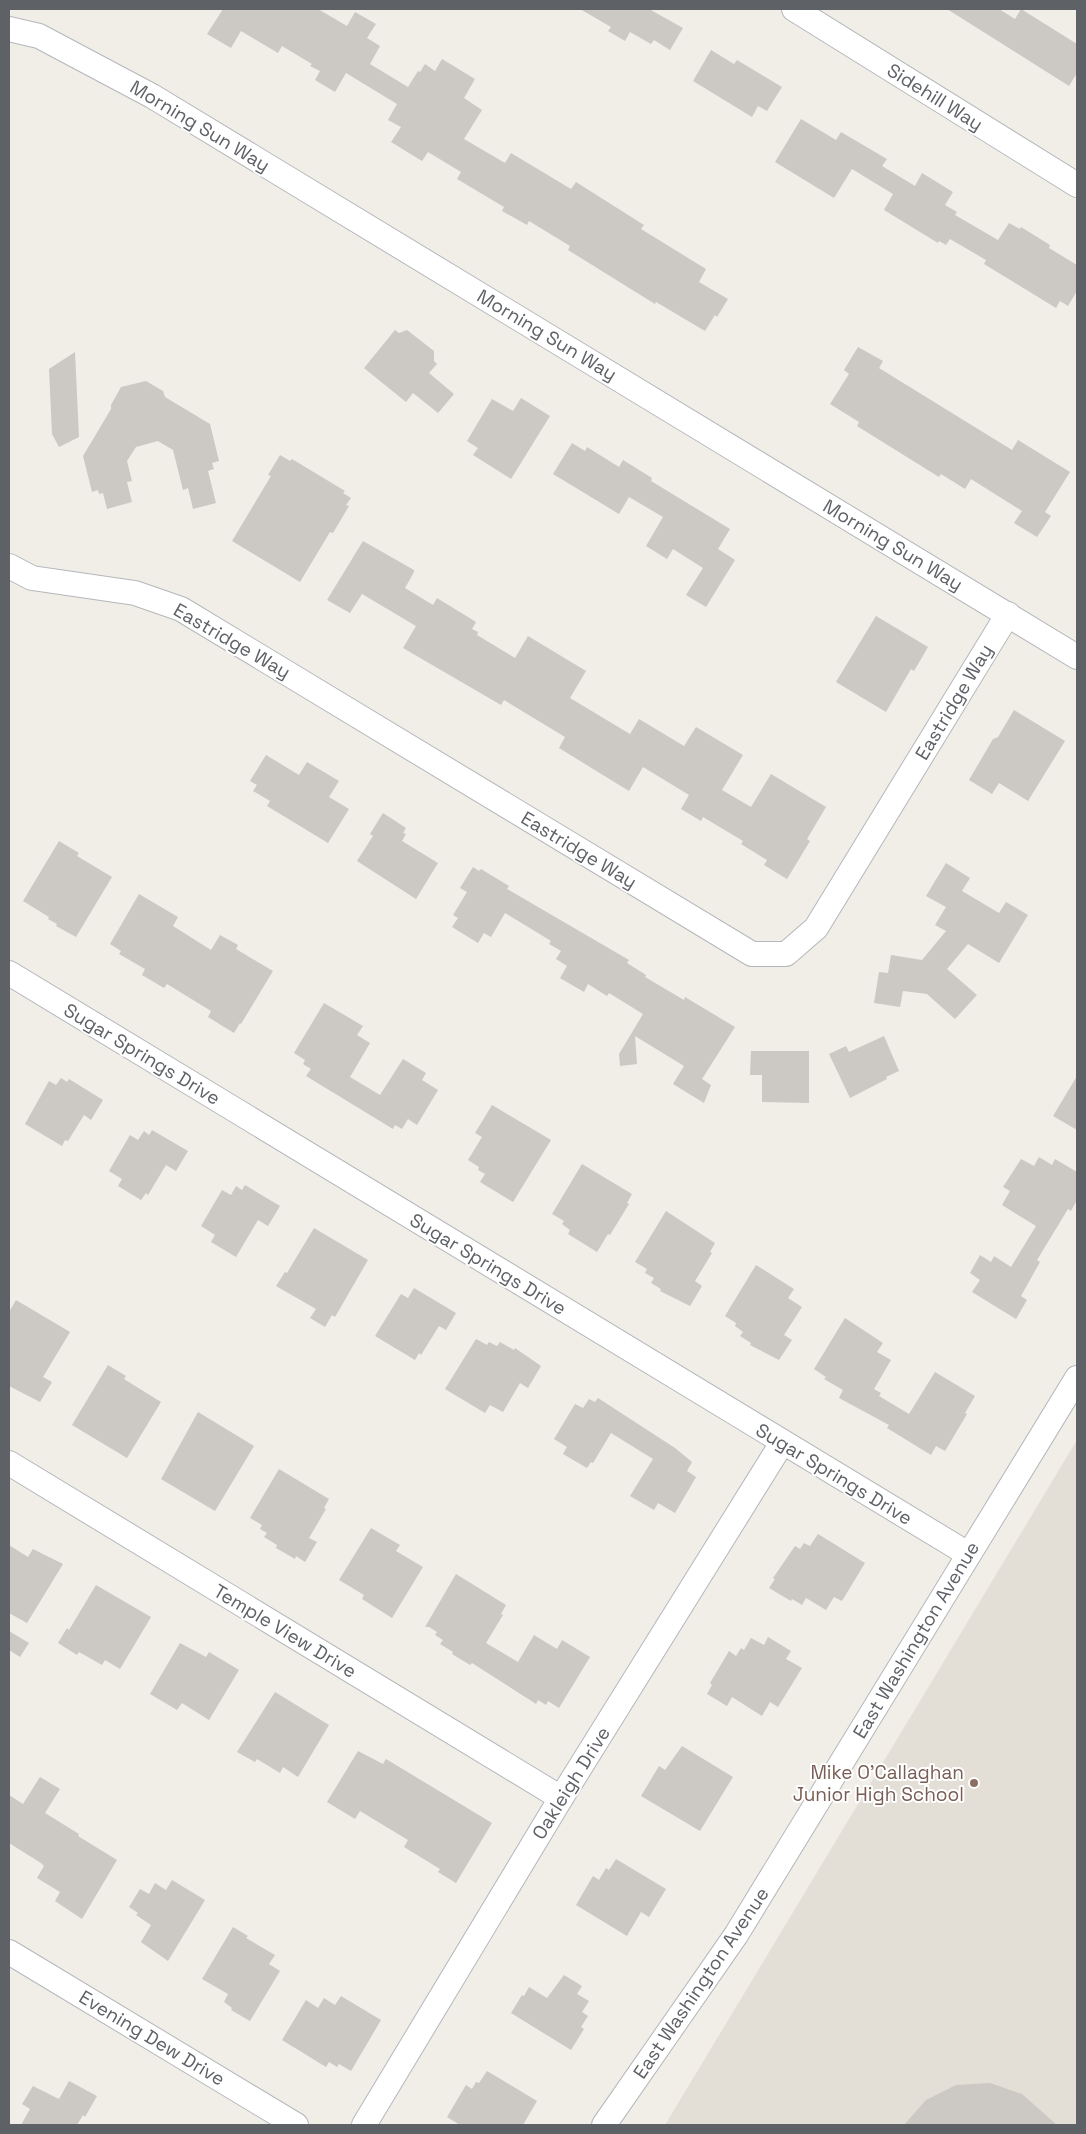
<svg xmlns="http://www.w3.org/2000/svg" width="1086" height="2134" font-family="'Space Grotesk',sans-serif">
  <rect width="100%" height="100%" fill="#f0eee7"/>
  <path fill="#e3dfd7" d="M 1077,1440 L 1077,2125 L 665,2125 Z"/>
  <g fill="#ccc8c4">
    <path d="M 223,9 L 318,9 L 347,26 L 355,12 L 376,24 L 367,38 L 380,46 L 370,64 L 408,87 L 418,71 L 420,72 L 425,64 L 435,71 L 442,59 L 475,79 L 464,98 L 482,110 L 464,139 L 505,163 L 511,153 L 571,189 L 576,182 L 644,225 L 641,229 L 706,269 L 699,282 L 728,299 L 717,317 L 715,315 L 705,331 L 656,302 L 655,304 L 568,250 L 570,246 L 529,221 L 527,225 L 502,211 L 504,207 L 457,179 L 461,172 L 428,152 L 422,161 L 391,142 L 401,127 L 388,120 L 397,104 L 346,73 L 335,92 L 315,80 L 320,71 L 310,66 L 312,64 L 282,46 L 278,53 L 241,31 L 231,48 L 207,34 Z"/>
    <path d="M 580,9 L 649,9 L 683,28 L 670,50 L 654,40 L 651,44 L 630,32 L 625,41 L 608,31 L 611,27 Z"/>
    <path d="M 947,9 L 999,9 L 1015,19 L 1021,9 L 1077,44 L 1077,73 L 1069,86 Z"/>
    <path d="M 711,50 L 734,64 L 737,60 L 782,87 L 767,111 L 758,106 L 752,117 L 693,81 Z"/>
    <path d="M 801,119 L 836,140 L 841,132 L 887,159 L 882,166 L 915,186 L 922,173 L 953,192 L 945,205 L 957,212 L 955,215 L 998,240 L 1009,223 L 1020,229 L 1021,227 L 1050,245 L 1049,248 L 1077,265 L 1077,291 L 1068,306 L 1060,301 L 1056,308 L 984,264 L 986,260 L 950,239 L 946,245 L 939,241 L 938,243 L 884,210 L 893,194 L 852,169 L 834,198 L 775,162 Z"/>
    <path d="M 395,330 L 399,333 L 407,330 L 434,351 L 434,361 L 437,364 L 429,373 L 454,394 L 438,413 L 413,393 L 406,402 L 364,368 Z"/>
    <path d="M 858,347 L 883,361 L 879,368 L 1012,450 L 1018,440 L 1070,472 L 1045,512 L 1051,516 L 1037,537 L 1014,523 L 1022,511 L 971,479 L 965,489 L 941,474 L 939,477 L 857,426 L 859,422 L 830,404 L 849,374 L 844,370 Z"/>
    <path d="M 75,352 L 79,437 L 59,447 L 52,434 L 49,369 Z"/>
    <path d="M 146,381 L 163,391 L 165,397 L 210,424 L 219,461 L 212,463 L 214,469 L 208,471 L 216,503 L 193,509 L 188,488 L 183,490 L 173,450 L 158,441 L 136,447 L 127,461 L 132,481 L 127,482 L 132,502 L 107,509 L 103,493 L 99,494 L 98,490 L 92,492 L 83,456 L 111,409 L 111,405 L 121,387 Z"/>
    <path d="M 521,398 L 550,416 L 511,479 L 473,455 L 478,448 L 467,441 L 492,399 L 513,411 Z"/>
    <path d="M 572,443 L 585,451 L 587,447 L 619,467 L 623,460 L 652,478 L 651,481 L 730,529 L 718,549 L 735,560 L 706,607 L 686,595 L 703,568 L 673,549 L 667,559 L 646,546 L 663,517 L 629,497 L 619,514 L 553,474 Z"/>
    <path d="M 280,455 L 290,461 L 292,459 L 345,491 L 343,493 L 351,498 L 346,505 L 349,506 L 333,533 L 330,532 L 300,582 L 232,541 L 271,476 L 268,475 Z"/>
    <path d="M 363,541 L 414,570 L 414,572 L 405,588 L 433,605 L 437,598 L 476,622 L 472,629 L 478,632 L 477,635 L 515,658 L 528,636 L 586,671 L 570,698 L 630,734 L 639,719 L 684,746 L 696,727 L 743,755 L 722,790 L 751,807 L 771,774 L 826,807 L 807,839 L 810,841 L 787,879 L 764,865 L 767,860 L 741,844 L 743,841 L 703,817 L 701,821 L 681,809 L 689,795 L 643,767 L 629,791 L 559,748 L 565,737 L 504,700 L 501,705 L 403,648 L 416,626 L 362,594 L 350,613 L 327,600 Z"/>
    <path d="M 876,616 L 928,647 L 914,671 L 911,669 L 886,712 L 836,682 Z"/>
    <path d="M 1014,710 L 1065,741 L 1028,801 L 999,783 L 992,794 L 969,780 L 993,739 L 998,737 Z"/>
    <path d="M 266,755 L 299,775 L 307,762 L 339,781 L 329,797 L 349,809 L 328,843 L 267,806 L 270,801 L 253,791 L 257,785 L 250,781 Z"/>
    <path d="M 383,813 L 406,828 L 403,833 L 406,834 L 402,841 L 438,863 L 416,899 L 357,861 L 373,836 L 370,834 Z"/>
    <path d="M 59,841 L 79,853 L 77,856 L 112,877 L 76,937 L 56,926 L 57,924 L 48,919 L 49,917 L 23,901 Z"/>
    <path d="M 946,863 L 970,878 L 962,891 L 999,913 L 1006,902 L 1028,915 L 999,963 L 968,944 L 947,969 L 977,995 L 955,1019 L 927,994 L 903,991 L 900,1007 L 874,1003 L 879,972 L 888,973 L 891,955 L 922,960 L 946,931 L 935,925 L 946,907 L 926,896 Z"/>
    <path d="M 473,867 L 479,871 L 481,869 L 509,886 L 507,889 L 629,960 L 627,963 L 646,975 L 645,977 L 684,1000 L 685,997 L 735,1027 L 702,1079 L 711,1085 L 704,1103 L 673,1084 L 684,1066 L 635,1036 L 637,1064 L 620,1066 L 619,1054 L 643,1014 L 609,993 L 607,996 L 588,984 L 584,992 L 560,978 L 567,966 L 556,959 L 561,951 L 549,944 L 551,941 L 505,913 L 491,937 L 484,933 L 478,943 L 452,927 L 458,918 L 453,915 L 467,892 L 460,888 Z"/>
    <path d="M 139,894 L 178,917 L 173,926 L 211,950 L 220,935 L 238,945 L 236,949 L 273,971 L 241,1024 L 240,1023 L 234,1033 L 208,1017 L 211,1011 L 167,984 L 164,988 L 142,975 L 145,969 L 119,954 L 121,951 L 110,944 Z"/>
    <path d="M 324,1003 L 363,1026 L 357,1035 L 370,1043 L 350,1077 L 380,1095 L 403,1059 L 426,1073 L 422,1080 L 438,1090 L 417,1125 L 408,1119 L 402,1129 L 395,1125 L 393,1129 L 306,1076 L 311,1069 L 303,1064 L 305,1060 L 294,1053 Z"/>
    <path d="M 884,1036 L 899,1071 L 886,1077 L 887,1079 L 850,1098 L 829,1054 L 846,1046 L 849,1052 Z"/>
    <path d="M 751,1051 L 809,1051 L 809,1103 L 762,1102 L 762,1075 L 750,1075 Z"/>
    <path d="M 1077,1076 L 1077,1130 L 1053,1116 Z"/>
    <path d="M 61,1078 L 67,1082 L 69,1079 L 103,1100 L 91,1120 L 84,1115 L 68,1141 L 65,1140 L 62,1146 L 25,1124 L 49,1081 L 56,1085 Z"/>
    <path d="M 492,1105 L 551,1140 L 513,1202 L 480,1182 L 485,1174 L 478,1170 L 479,1167 L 468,1160 L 482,1137 L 475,1133 Z"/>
    <path d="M 152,1130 L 188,1151 L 176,1171 L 166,1165 L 148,1195 L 146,1193 L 141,1200 L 118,1186 L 122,1179 L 109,1171 L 130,1135 L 138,1140 L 144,1131 L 149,1135 Z"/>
    <path d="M 1039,1157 L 1052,1165 L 1055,1159 L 1077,1172 L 1077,1200 L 1071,1211 L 1068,1209 L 1037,1260 L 1040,1262 L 1021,1296 L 1027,1300 L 1016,1319 L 972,1292 L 980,1280 L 970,1273 L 980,1255 L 991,1262 L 994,1256 L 1011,1267 L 1036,1226 L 1002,1205 L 1010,1191 L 1003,1187 L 1021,1159 L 1034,1166 Z"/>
    <path d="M 582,1164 L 632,1194 L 627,1203 L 629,1204 L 610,1235 L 608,1234 L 597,1252 L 568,1234 L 570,1230 L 562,1224 L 564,1221 L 552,1214 Z"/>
    <path d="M 245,1185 L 280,1206 L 268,1226 L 258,1220 L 236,1257 L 211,1242 L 215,1235 L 201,1226 L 222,1190 L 231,1195 L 236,1186 L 242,1190 Z"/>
    <path d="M 666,1211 L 715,1243 L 710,1252 L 712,1253 L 695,1281 L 702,1286 L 690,1306 L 660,1291 L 661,1289 L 651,1283 L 654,1278 L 645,1273 L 647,1269 L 635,1262 Z"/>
    <path d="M 314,1228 L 368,1260 L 335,1317 L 332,1315 L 325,1327 L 310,1318 L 316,1309 L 276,1286 L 285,1272 L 287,1273 Z"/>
    <path d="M 756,1265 L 794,1289 L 788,1298 L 802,1307 L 784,1335 L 792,1340 L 779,1360 L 750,1345 L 751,1343 L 740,1336 L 743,1332 L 735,1326 L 736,1323 L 725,1316 Z"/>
    <path d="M 414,1288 L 456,1313 L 446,1330 L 439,1326 L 421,1355 L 419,1353 L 415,1360 L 375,1336 L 401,1294 L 408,1298 Z"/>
    <path d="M 16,1300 L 70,1332 L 43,1377 L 52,1382 L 40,1402 L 9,1386 L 9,1312 Z"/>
    <path d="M 845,1318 L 883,1343 L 877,1352 L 891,1360 L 874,1389 L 881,1393 L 879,1396 L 909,1414 L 935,1372 L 975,1396 L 965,1413 L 967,1414 L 945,1451 L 936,1446 L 931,1455 L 887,1428 L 889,1425 L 839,1398 L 843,1390 L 824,1379 L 826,1377 L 814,1369 Z"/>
    <path d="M 476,1339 L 487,1345 L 489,1342 L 497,1346 L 500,1342 L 514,1350 L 515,1348 L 541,1366 L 528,1388 L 520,1383 L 503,1412 L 490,1405 L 485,1413 L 445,1389 Z"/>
    <path d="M 108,1365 L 126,1376 L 124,1379 L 161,1402 L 127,1458 L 72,1425 Z"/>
    <path d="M 598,1398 L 675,1448 L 692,1462 L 687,1471 L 696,1477 L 675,1513 L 658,1503 L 654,1510 L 630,1496 L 653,1459 L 611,1433 L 593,1463 L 591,1462 L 587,1468 L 563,1454 L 567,1447 L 554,1439 L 575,1404 L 583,1408 L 589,1399 L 595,1402 Z"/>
    <path d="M 198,1412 L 254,1446 L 215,1511 L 161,1479 Z"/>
    <path d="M 279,1469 L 329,1499 L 324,1508 L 326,1509 L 309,1538 L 317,1542 L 305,1562 L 296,1556 L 295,1559 L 276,1548 L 277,1545 L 264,1537 L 267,1533 L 260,1529 L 262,1525 L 250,1518 Z"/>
    <path d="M 371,1528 L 400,1545 L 396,1551 L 423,1567 L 392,1618 L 362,1599 L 364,1595 L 339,1580 Z"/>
    <path d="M 818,1534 L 865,1563 L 842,1601 L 834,1597 L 826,1610 L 806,1598 L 802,1605 L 792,1599 L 791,1601 L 769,1588 L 775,1579 L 773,1578 L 795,1546 L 800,1549 L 804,1543 L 810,1546 Z"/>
    <path d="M 9,1545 L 28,1557 L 33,1549 L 63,1564 L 27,1623 L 9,1613 Z"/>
    <path d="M 456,1574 L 506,1605 L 501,1614 L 503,1615 L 486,1643 L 518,1662 L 534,1635 L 557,1649 L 562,1640 L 590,1657 L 559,1708 L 548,1701 L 546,1705 L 538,1700 L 536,1704 L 472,1663 L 470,1665 L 452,1654 L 453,1652 L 440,1644 L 443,1640 L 435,1635 L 437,1632 L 429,1627 L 425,1627 Z"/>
    <path d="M 96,1585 L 151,1617 L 120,1669 L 105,1660 L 102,1665 L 79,1652 L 77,1655 L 58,1643 L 67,1628 L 69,1630 Z"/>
    <path d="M 9,1631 L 29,1643 L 20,1657 L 9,1650 Z"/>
    <path d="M 768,1637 L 791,1651 L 786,1659 L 802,1668 L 778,1707 L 770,1702 L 762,1716 L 732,1697 L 727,1706 L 707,1694 L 712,1685 L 710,1683 L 729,1651 L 736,1656 L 741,1648 L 744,1650 L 751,1638 L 764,1645 Z"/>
    <path d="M 180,1643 L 206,1657 L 209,1652 L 239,1670 L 209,1720 L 182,1703 L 177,1710 L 150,1694 Z"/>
    <path d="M 275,1692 L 329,1725 L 298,1777 L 283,1767 L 280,1773 L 257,1759 L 255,1762 L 237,1752 Z"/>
    <path d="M 682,1746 L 733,1777 L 700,1831 L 641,1796 L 659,1766 L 665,1770 Z"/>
    <path d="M 358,1751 L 383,1764 L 386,1759 L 492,1823 L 456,1883 L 438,1872 L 440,1869 L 404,1847 L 408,1840 L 360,1811 L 355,1819 L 327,1802 Z"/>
    <path d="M 40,1777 L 60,1789 L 45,1813 L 79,1834 L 78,1836 L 117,1860 L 82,1919 L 55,1901 L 60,1892 L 37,1878 L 44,1866 L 41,1863 L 9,1843 L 9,1795 L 23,1804 Z"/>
    <path d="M 616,1859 L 666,1889 L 649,1917 L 641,1912 L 627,1936 L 576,1905 L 593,1876 L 599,1880 L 606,1868 L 609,1870 Z"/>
    <path d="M 172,1880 L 205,1900 L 168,1961 L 141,1942 L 151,1925 L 136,1915 L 138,1913 L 129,1907 L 140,1889 L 149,1894 L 155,1883 L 166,1890 Z"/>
    <path d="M 233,1927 L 248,1936 L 246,1938 L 275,1955 L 269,1964 L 280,1971 L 250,2021 L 231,2010 L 232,2008 L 224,2002 L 228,1994 L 202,1979 Z"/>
    <path d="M 564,1975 L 582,1986 L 577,1994 L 589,2001 L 582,2012 L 588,2016 L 581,2027 L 584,2029 L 571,2050 L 511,2013 L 522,1995 L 524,1996 L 529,1987 L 547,1998 Z"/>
    <path d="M 341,1996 L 381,2020 L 351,2071 L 339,2064 L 337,2067 L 329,2062 L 326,2067 L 282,2040 L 306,2000 L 318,2008 L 324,1998 L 335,2005 Z"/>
    <path d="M 487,2071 L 537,2101 L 523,2125 L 460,2125 L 447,2117 L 466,2085 L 472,2089 L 476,2082 L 479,2083 Z"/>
    <path d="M 69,2081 L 97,2096 L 85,2117 L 83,2115 L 77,2125 L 21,2125 L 30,2109 L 22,2104 L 33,2086 L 59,2099 Z"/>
    <path d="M 990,2083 L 1022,2094 L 1057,2125 L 904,2125 L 926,2100 L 956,2085 Z"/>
  </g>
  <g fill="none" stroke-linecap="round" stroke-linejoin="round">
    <defs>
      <g id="minor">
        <path d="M 794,9 L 1077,185"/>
        <path d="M 9,29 L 39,36 L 152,96 L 1077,657"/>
        <path d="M 9,566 L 32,578 L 135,593 L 181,609 L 752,954 L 786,954 L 816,928 L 1008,614"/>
        <path d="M 9,973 L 968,1554"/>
        <path d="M 9,1463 L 561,1798"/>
        <path d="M 9,1952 L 296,2125"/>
        <path d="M 364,2125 L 561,1798 L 782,1443"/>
        <path d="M 604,2125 L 736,1935 L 1077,1378"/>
      </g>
    </defs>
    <use href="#minor" stroke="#b4b7bb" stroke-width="26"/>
    <use href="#minor" stroke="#fff" stroke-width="24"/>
  </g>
  <circle fill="#8d6e63" stroke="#fff" stroke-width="2" cx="974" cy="1783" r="5"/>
  <g text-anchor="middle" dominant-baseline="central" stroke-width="4" stroke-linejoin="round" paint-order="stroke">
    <g font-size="19" fill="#5e6267" stroke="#fff">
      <text transform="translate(935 97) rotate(32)">Sidehill Way</text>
      <text transform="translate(200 126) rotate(31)">Morning Sun Way</text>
      <text transform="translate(547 335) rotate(31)">Morning Sun Way</text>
      <text transform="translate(893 545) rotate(31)">Morning Sun Way</text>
      <text transform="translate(232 641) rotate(30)">Eastridge Way</text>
      <text transform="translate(954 702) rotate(-59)">Eastridge Way</text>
      <text transform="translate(579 850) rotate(31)">Eastridge Way</text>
      <text transform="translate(142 1054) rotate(31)">Sugar Springs Drive</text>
      <text transform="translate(488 1264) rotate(31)">Sugar Springs Drive</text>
      <text transform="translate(834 1474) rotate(31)">Sugar Springs Drive</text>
      <text transform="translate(285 1631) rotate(31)">Temple View Drive</text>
      <text transform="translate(916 1640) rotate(-59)">East Washington Avenue</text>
      <text transform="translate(571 1783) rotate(-58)">Oakleigh Drive</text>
      <text transform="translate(701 1983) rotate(-56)">East Washington Avenue</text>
      <text transform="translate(152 2038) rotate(31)">Evening Dew Drive</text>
    </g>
    <g font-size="19" fill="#785e54" stroke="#fff" text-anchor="end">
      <text x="964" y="1772">Mike O'Callaghan<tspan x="964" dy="22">Junior High School</tspan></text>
    </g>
  </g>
  <rect width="1086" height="2134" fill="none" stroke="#5e6267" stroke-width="20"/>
</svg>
